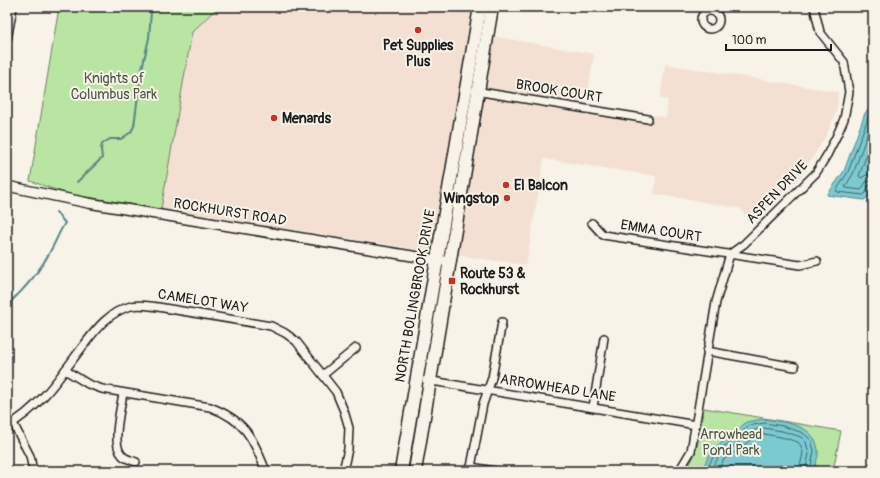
<svg xmlns="http://www.w3.org/2000/svg" width="880" height="478" font-family="Pangolin,sans-serif">
  <rect width="100%" height="100%" fill="#f7f3e8"/>
  <filter id="ink" filterUnits="userSpaceOnUse"><feTurbulence type="fractalNoise" baseFrequency=".025" numOctaves="2"/><feDisplacementMap in="SourceGraphic" scale="8" xChannelSelector="R" yChannelSelector="G"/><feConvolveMatrix kernelMatrix="1 2 1 2 8 2 1 2 1" color-interpolation-filters="sRGB"/></filter>
  <g filter="url(#ink)">
    <g fill="#f3e0d2">
      <path d="M 218,7 L 474,7 L 434,244 L 431,250 L 426,251 L 161,209 L 192,32 Z"/>
      <path d="M 491,36 L 594,54 L 586,105 L 666,117 L 668,100 L 660,99 L 665,64 L 838,92 L 837,109 L 827,134 L 802,175 L 778,198 L 750,221 L 740,208 L 654,194 L 656,176 L 544,159 L 526,265 L 456,255 Z"/>
    </g>
    <g fill="#b9e5a2" stroke="#6a805f">
      <path d="M 59,7 L 218,7 L 192,32 L 161,209 L 68,194 L 30,181 Z"/>
      <path d="M 704,408 L 841,431 L 833,471 L 685,471 C 699,455 700,428 704,408 Z"/>
    </g>
    <g fill="#79cbd1" stroke="#548589">
      <path d="M 870,108 L 873,108 L 873,178 L 870,196 L 864,200 L 827,195 L 844,171 L 865,113 Z"/>
      <path d="M 763,419 C 784,422 815,424 818,450 C 819,457 815,464 814,471 L 701,471 L 713,448 L 730,438 L 746,422 Z"/>
    </g>
    <g fill="none" stroke-linecap="round" stroke-linejoin="round">
      <g stroke="#416264" stroke-width="1">
        <path d="M 873,112 L 869,115 L 848,172 L 836,191 L 838,192 L 863,195 L 866,193 L 868,186 L 873,185"/>
        <path d="M 873,118 L 853,174 L 845,187 L 846,188 L 861,190 L 866,182 L 873,180"/>
        <path d="M 873,137 L 859,176 L 861,178 L 866,175 L 873,174"/>
        <path d="M 706,471 L 716,451 L 733,441 L 748,426 L 764,423 L 783,426 L 803,433 L 811,440 L 814,451 L 810,471"/>
        <path d="M 711,471 L 720,454 L 736,445 L 751,431 L 764,428 L 782,431 L 801,437 L 806,442 L 809,454 L 805,471"/>
        <path d="M 718,471 L 724,459 L 740,449 L 754,436 L 764,434 L 781,437 L 798,442 L 801,446 L 803,453 L 799,471"/>
      </g>
      <g stroke="#548589" stroke-width="2">
        <path d="M 77,182 L 102,158 L 101,149 L 102,144 L 110,139 L 121,139 L 131,132 L 134,126 L 141,73 L 149,38 L 151,12 L 166,7"/>
        <path d="M 7,305 C 25,289 41,270 52,248 C 57,239 59,232 65,223 L 56,212"/>
      </g>
      <defs>
        <g id="minor">
          <circle cx="710" cy="20" r="9"/>
          <path d="M 7,40 L 13,7"/>
          <path d="M 475,91 L 648,119"/>
          <path d="M 592,223 L 603,235 L 800,265 L 817,261"/>
          <path d="M 707,351 L 795,367"/>
          <path d="M 65,370 L 88,384 L 102,389 L 210,407 C 246,421 252,437 266,471"/>
          <path d="M 323,375 L 356,348"/>
          <path d="M 426,380 L 696,425"/>
          <path d="M 123,393 C 121,408 111,444 122,455 C 125,459 131,460 136,462"/>
          <path d="M 593,407 L 604,338"/>
          <path d="M 13,423 L 30,456 L 33,471"/>
          <path d="M 7,426 C 36,411 58,380 77,354 C 92,335 105,313 131,306 C 140,304 149,306 158,307 L 271,326 L 285,333 L 296,341 L 336,392 L 344,411 L 349,428 L 348,449 L 343,471"/>
          <path d="M 495,471 L 471,467 L 483,404 L 492,378 L 502,322"/>
          <path d="M 679,471 L 691,451 L 716,302 L 730,254 L 744,244 L 816,173 L 827,155 L 837,135 L 844,119 L 849,92 L 844,62 L 820,32 L 814,7"/>
          <path d="M 872,471 L 873,467"/>
        </g>
        <path id="tertiary" d="M 7,186 L 88,203 L 449,262"/>
        <g id="primary">
          <path d="M 401,471 L 480,7"/>
          <path d="M 415,471 L 492,7"/>
        </g>
      </defs>
      <use href="#minor" stroke="#1c1c1c" stroke-width="10"/>
      <use href="#tertiary" stroke="#1c1c1c" stroke-width="12"/>
      <use href="#primary" stroke="#1c1c1c" stroke-width="15"/>
      <use href="#minor" stroke="#f7f3e8" stroke-width="7"/>
      <use href="#tertiary" stroke="#f7f3e8" stroke-width="9"/>
      <use href="#primary" stroke="#f7f3e8" stroke-width="12"/>
    </g>
  </g>
  <g fill="#c8321e" stroke="#f7f3e8" stroke-width="1.5">
    <circle cx="418" cy="30" r="4"/>
    <circle cx="274" cy="118" r="4"/>
    <circle cx="506" cy="185" r="4"/>
    <circle cx="507" cy="198" r="4"/>
    <rect x="448" y="277" width="8" height="8" rx="2"/>
  </g>
  <g text-anchor="middle" dominant-baseline="central" stroke-width="4" stroke-linejoin="round" paint-order="stroke">
    <g font-size="14" font-weight="bold" fill="#1c1c1c" stroke="#f7f3e8" text-anchor="start">
      <text x="418" y="45" text-anchor="middle">Pet Supplies<tspan x="418" dy="16">Plus</tspan></text>
      <text x="282" y="118">Menards</text>
      <text x="514" y="185">El Balcon</text>
      <text x="499" y="198" text-anchor="end">Wingstop</text>
      <text x="460" y="273">Route 53 &amp;<tspan x="460" dy="16">Rockhurst</tspan></text>
    </g>
    <g font-size="14" fill="#4b5844" stroke="#f7f3e8">
      <text x="114" y="78">Knights of<tspan x="114" dy="16">Columbus Park</tspan></text>
      <text x="731" y="434">Arrowhead<tspan x="731" dy="16">Pond Park</tspan></text>
    </g>
    <g font-size="14" fill="#1c1c1c" stroke="#f7f3e8">
      <text transform="translate(559 91) rotate(9)">BROOK COURT</text>
      <text transform="translate(777 192) rotate(-46)">ASPEN DRIVE</text>
      <text transform="translate(230 212) rotate(9)">ROCKHURST ROAD</text>
      <text transform="translate(661 231) rotate(9)">EMMA COURT</text>
      <text transform="translate(415 296) rotate(-80)">NORTH BOLINGBROOK DRIVE</text>
      <text transform="translate(203 301) rotate(9)">CAMELOT WAY</text>
      <text transform="translate(558 388) rotate(9)">ARROWHEAD LANE</text>
    </g>
  </g>
  <rect width="880" height="478" fill="none" stroke="#f7f3e8" stroke-width="24"/>
  <rect x="12" y="12" width="856" height="454" fill="none" stroke="#1c1c1c" stroke-width="1.5" filter="url(#ink)"/>
  <path d="M726 44v6h105v-6" fill="none" stroke="#1c1c1c" stroke-width="2"/>
  <text x="732" y="44" font-size="12" fill="#1c1c1c" stroke="#f7f3e8" stroke-width="3" paint-order="stroke">100 m</text>
</svg>
